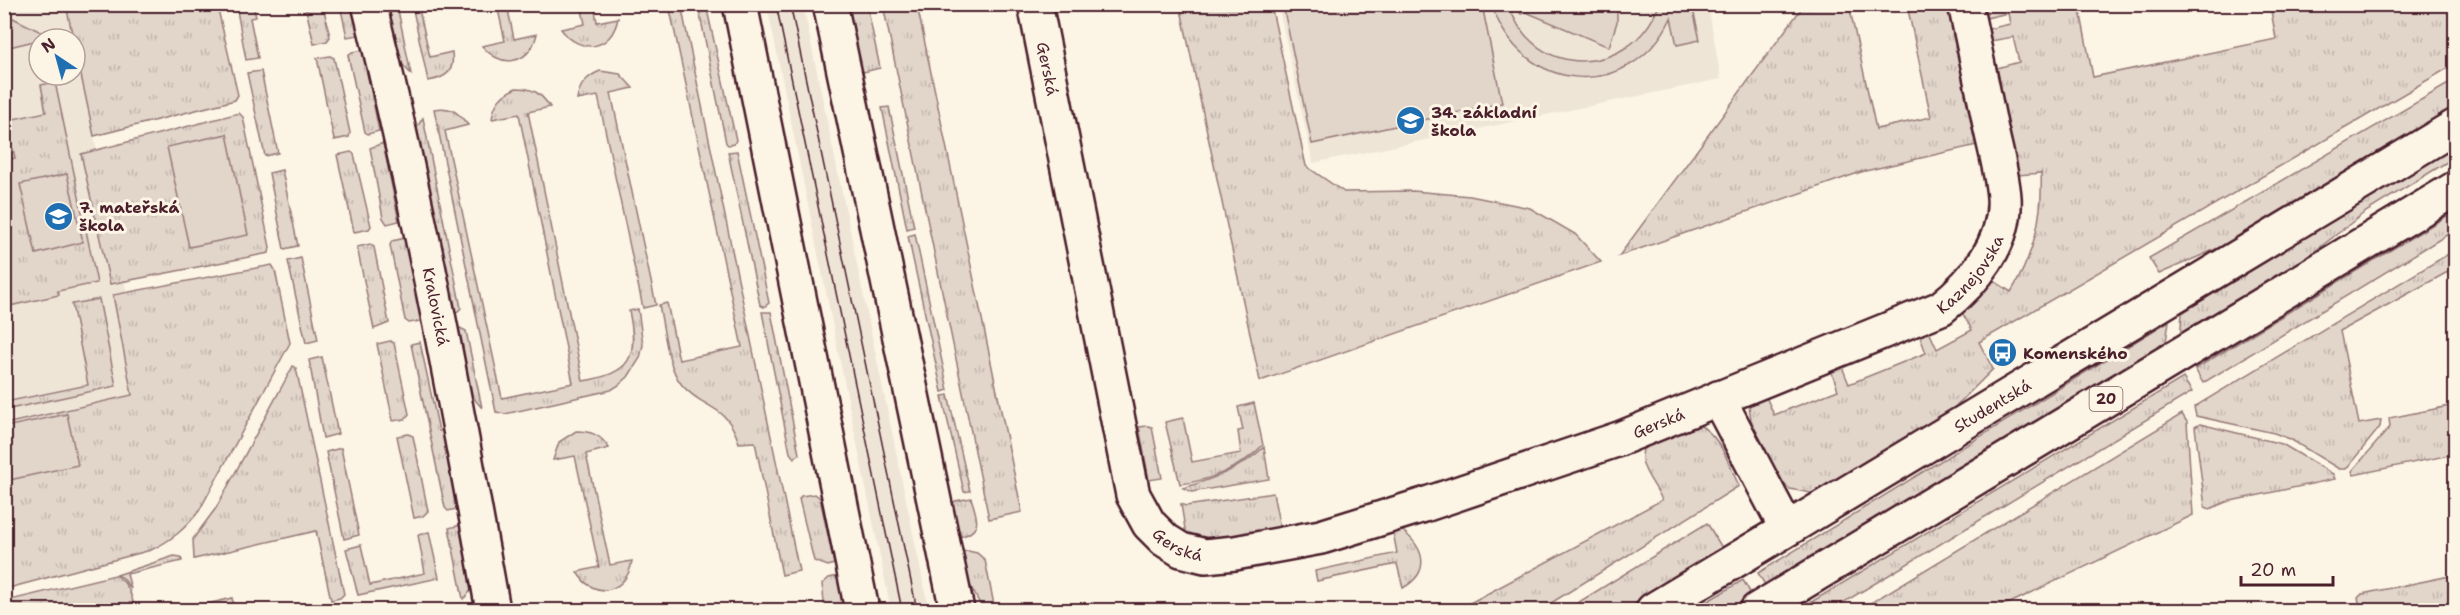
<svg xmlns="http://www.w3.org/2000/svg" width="2460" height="615" font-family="'Shantell Sans',sans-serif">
  <defs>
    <pattern id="grass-tufts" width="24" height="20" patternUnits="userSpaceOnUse" patternTransform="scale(1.5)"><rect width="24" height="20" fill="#e2d5ca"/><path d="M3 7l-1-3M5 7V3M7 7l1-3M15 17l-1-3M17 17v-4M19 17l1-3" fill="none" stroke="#c3b6ae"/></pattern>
  </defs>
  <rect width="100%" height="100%" fill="#fcf5e5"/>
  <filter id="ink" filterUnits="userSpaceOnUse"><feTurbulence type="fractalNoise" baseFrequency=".0167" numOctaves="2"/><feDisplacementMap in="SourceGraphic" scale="12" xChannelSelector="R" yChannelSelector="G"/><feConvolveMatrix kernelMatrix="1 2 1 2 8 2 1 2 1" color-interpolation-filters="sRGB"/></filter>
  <g filter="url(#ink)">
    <g fill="#eee5d7">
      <path d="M 5,5 L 66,5 L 73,39 L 39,39 L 39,75 L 75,75 L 75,47 L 154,422 L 5,489 Z"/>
      <path d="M 767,5 L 803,5 L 929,610 L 891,610 Z"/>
      <path d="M 1278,5 L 1708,5 L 1721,79 L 1313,163 Z"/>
    </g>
    <g fill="url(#grass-tufts)" stroke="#967a7a" stroke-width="1.5">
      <path d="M 2004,4 L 2105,5 L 2080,10 L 2093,77 L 2276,39 L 2270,5 L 2455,5 L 2455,64 L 1979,342 L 1993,369 L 1953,409 L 1933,424 L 1824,490 L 1811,493 L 1790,489 L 1779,480 L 1761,448 L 1752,426 L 1749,406 L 1753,398 L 1764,392 L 1774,415 L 1838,390 L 1830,367 L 1840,362 L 1849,384 L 1926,353 L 1918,331 L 1927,327 L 1937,349 L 1972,330 L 1960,309 L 1991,279 L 2011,292 C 2034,254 2043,217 2041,173 L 2018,175 L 1997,68 L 2019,62 L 2013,37 L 1991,41 L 1988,29 L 2010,24 L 2008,13 L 1986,18 L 1984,9 Z"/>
      <path d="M 66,5 L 217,5 L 238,95 L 235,100 L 94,136 Z"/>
      <path d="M 236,5 L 243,6 L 253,5 L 256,17 L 250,18 L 258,58 L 246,60 Z"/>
      <path d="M 305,5 L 323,5 L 330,37 L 327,41 L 314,44 Z"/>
      <path d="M 340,5 L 352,5 L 359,35 L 347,37 Z"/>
      <path d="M 388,5 L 397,5 L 411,74 L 400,62 Z"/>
      <path d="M 412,5 L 418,5 L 430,57 L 452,52 C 455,72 446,78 428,81 Z"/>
      <path d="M 497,5 L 507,5 L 514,39 L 537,34 C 529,65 502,69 482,46 L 505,41 Z"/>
      <path d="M 581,5 L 594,5 L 597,22 L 618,18 C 612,51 580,55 561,29 L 585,24 Z"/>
      <path d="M 669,5 L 681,5 L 799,571 L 782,575 L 755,442 L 739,443 C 726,402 704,411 682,385 C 667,368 664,327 659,305 L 667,303 L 679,360 L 742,347 Z"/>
      <path d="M 698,5 L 706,5 L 736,140 L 734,144 L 728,145 L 726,143 Z"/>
      <path d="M 849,5 L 867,5 L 880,68 L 864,72 L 859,68 Z"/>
      <path d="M 883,5 L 917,5 L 1022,512 L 989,519 Z"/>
      <path d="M 1180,5 L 1271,5 L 1306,166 L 1344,192 L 1413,191 L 1470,196 L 1530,208 L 1575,234 L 1601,262 L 1260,381 Z"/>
      <path d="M 1804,5 L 1849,5 L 1876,129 L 1931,117 L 1907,5 L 1947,5 L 1977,145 L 1861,172 L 1619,256 Z"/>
      <path d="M 5,14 L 51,37 L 5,48 Z"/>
      <path d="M 363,50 L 379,131 L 368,134 L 365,132 L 348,55 L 352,52 Z"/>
      <path d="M 330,56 L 334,58 L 350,133 L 349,137 L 334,140 L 317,58 Z"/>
      <path d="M 261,71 L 278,153 L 265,156 L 247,73 Z"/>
      <path d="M 600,71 L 620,74 L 633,88 L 611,93 L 656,305 L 643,308 L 598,96 L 577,100 C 579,85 586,77 600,71 Z"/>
      <path d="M 2455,80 L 2455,106 L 2234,241 L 2159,274 L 2149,258 Z"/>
      <path d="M 55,82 L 97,283 L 58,291 L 59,295 L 5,307 L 5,161 L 15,158 L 13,149 L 5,151 L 4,121 L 46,112 L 41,85 Z"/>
      <path d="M 516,88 C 533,88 541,93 550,107 L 528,112 L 583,381 C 631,374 639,357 629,311 L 638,309 L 643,345 L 640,358 L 628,377 L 619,385 L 611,390 L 505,414 L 496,412 L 434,109 C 451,106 458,112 468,125 L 445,131 L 502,398 L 573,383 L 519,114 L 492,119 C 494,103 501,95 516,88 Z"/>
      <path d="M 889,107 L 914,227 L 907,229 L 882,108 Z"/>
      <path d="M 239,113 L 243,117 L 270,247 L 269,253 L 110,284 L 81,154 Z"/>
      <path d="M 423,118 L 461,308 L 457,312 L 449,315 L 413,133 Z"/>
      <path d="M 383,143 L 399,221 L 387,224 L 383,218 L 370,148 Z"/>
      <path d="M 2455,144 L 2455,157 L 2364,213 L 2283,276 L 2180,341 L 2182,313 Z"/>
      <path d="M 737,151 L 769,303 L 764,307 L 760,305 L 728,152 Z"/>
      <path d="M 351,152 L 354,154 L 371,226 L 369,229 L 354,232 L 337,155 Z"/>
      <path d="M 282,170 L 298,246 L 284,249 L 269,173 Z"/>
      <path d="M 2455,211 L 2455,230 L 2203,383 L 2195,369 Z"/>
      <path d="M 915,234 L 948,390 L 942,392 L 908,236 Z"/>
      <path d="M 410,237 L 427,320 L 409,323 L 405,320 L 390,245 L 392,241 Z"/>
      <path d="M 370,244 L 374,247 L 389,323 L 374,329 L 357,247 Z"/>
      <path d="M 2455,250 L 2455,268 L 2340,331 L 2359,424 L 2381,420 L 2380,427 L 2346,469 L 2339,469 L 2290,439 L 2274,433 L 2196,416 L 2194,407 Z"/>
      <path d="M 301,258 L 318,340 L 306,343 L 288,261 Z"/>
      <path d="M 272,265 L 275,270 L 290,343 L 199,511 C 185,529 172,540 151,550 L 5,589 L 5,424 L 132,395 L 113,295 Z"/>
      <path d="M 99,299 L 116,386 L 5,410 L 5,402 L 88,385 L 72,304 Z"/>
      <path d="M 762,312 L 771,312 L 799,454 L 794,458 L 790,453 Z"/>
      <path d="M 2169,321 L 2165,349 L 1768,590 L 1758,573 Z"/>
      <path d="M 460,328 L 466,331 L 482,408 L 465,388 L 452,329 Z"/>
      <path d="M 390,341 L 394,343 L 409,414 L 405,419 L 393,421 L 377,344 Z"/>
      <path d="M 420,342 L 439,431 L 450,430 L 465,507 L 448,511 L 445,508 L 411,344 Z"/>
      <path d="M 322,357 L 338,434 L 323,438 L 309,360 Z"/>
      <path d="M 293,366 L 296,368 L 344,594 L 340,598 L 331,600 L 316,531 L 194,559 L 193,539 L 216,508 Z"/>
      <path d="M 2183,378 L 2192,392 L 1831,610 L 1798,610 Z"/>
      <path d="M 948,395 L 970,491 L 964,492 L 942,396 Z"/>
      <path d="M 1254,403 L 1263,445 C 1242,467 1210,481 1180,484 L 1165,422 L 1183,418 L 1192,462 L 1241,453 L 1238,431 L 1243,430 L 1238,407 Z"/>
      <path d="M 2455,405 L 2455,454 L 2354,475 L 2352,471 L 2390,427 L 2389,418 Z"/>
      <path d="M 2182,414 L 2187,422 L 2193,515 L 2010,603 L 1972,610 L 1859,610 Z"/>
      <path d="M 1697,424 C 1720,434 1729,464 1739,486 L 1540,610 L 1457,610 L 1662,500 C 1652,477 1633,465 1647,440 Z"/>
      <path d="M 2200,424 L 2282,444 L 2333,474 L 2335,479 L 2226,502 L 2210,509 L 2205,507 L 2195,427 Z"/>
      <path d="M 1148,426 L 1152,427 L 1162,478 L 1149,480 L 1139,427 Z"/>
      <path d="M 576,431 C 591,431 601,435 609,448 L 586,454 L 610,565 L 632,561 C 627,593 594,601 577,572 L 599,567 L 575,456 L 553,460 L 559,442 Z"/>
      <path d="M 408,434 L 413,436 L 428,511 L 423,516 L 414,518 L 397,436 Z"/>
      <path d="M 1264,447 L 1269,479 L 1192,492 L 1183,488 C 1213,479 1241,469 1264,447 Z"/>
      <path d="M 341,448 L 359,535 L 344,539 L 326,452 Z"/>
      <path d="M 1273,493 L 1280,528 L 1207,543 L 1186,535 L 1181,504 L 1186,506 Z"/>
      <path d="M 815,494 L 820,498 L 834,564 L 828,566 L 814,561 L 799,499 L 801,496 Z"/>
      <path d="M 971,498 C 977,517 984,531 959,537 L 953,505 L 955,501 Z"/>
      <path d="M 468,523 C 472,544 484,584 463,599 L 449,528 Z"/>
      <path d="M 1707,523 L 1724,551 L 1627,610 L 1566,610 Z"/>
      <path d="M 1397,531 L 1403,531 C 1425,549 1431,572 1403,588 L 1397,564 L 1317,581 L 1315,571 L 1397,553 L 1393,532 Z"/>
      <path d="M 429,532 L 439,578 L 358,595 L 346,549 L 361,545 L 370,585 L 425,573 L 418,535 Z"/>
      <path d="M 968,551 L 977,553 L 985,560 L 995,610 L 983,610 L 969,583 L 962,552 Z"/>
      <path d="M 174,556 L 181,557 L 182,561 L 127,574 L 131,589 L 123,578 L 117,575 Z"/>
      <path d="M 115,575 C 129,583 132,596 135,610 L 92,610 L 90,602 L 48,610 L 5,610 L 6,601 Z"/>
      <path d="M 2455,575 L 2455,610 L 2361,610 L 2358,598 L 2362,594 Z"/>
      <path d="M 838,576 L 843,610 L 825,610 L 822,584 L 829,578 Z"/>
      <path d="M 1743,580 L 1753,597 L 1732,610 L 1693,610 Z"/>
      <path d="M 232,598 L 235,610 L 205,610 L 203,605 Z"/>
    </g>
    <g fill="#e2d5ca" stroke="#967a7a" stroke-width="1.5">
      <path d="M 1283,5 L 1482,5 L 1502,103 L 1312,144 Z"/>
      <path d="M 1492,5 L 1509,5 C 1533,81 1632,78 1659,5 L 1692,5 L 1700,40 L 1677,45 L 1671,18 C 1631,104 1520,94 1492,5 Z"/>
      <path d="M 1541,5 L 1617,5 L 1617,22 L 1609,47 L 1526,12 L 1521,14 L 1518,10 L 1519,6 L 1526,8 Z"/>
      <path d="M 227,134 L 248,235 L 189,247 L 167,147 Z"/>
      <path d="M 67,174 L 83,242 L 36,254 L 20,184 Z"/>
      <path d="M 67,414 L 78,465 L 5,481 L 5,427 Z"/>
    </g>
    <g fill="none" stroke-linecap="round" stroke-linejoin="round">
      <defs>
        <g id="street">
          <path id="s1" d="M 369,4 C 419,204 457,408 493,610"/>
          <path id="s2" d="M 1035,4 L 1133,495 L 1149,524 L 1165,540 L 1181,550 L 1205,556 L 1235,553 L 1321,537 L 1424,505 L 1619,439 L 1941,308 C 1974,282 2007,243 2004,197 C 2002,173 1995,149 1990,125 C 1982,85 1974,45 1965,4"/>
          <path d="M 1718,398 L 1787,529"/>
        </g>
        <g id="secondary">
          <path d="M 740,4 L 862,610"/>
          <path d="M 830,4 L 957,610"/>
        </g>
        <g id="primary">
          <path id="s3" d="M 1653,610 L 2456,126"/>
          <path d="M 1757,610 L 2456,188"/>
        </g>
      </defs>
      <use href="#street" stroke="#4a1f2b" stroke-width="38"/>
      <use href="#secondary" stroke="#4a1f2b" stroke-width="38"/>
      <use href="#primary" stroke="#4a1f2b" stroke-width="38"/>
      <use href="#street" stroke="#fcf5e5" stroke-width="33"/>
      <use href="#secondary" stroke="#fcf5e5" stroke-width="33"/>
      <use href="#primary" stroke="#fcf5e5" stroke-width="33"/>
      <g stroke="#4a1f2b" stroke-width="1.5">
        <path d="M 776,4 L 902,610"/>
        <path d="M 790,4 L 917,610"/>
      </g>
    </g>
  </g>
  <defs>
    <symbol id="school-disc" viewBox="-11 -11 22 22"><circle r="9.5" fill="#1f6fb2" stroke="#fcf5e5"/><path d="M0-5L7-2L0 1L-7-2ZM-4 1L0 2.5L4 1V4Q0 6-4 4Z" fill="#fff"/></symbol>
    <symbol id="bus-disc" viewBox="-11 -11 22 22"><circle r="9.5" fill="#1f6fb2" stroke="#fcf5e5"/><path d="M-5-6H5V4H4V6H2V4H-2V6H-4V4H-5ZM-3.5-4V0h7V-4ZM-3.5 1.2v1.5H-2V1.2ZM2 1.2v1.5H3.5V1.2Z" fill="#fff"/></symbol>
  </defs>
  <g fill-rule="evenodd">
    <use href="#school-disc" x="1394" y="104" width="33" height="33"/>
    <use href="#school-disc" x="42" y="200" width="33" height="33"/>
    <use href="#bus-disc" x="1986" y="336" width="33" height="33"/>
  </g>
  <g text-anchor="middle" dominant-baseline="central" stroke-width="6" stroke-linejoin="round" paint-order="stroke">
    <rect fill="#fcf5e5" stroke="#7f5f63" stroke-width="1.5" x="2089.5" y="387" width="33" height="24" rx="4.5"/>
    <g font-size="15" font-weight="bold" fill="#4a1f2b">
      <text x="2106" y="399">20</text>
    </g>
    <g font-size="16" fill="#4a1f2b" stroke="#fcf5e5">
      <text stroke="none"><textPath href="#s2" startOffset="66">Gerská</textPath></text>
      <text stroke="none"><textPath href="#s2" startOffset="1424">Kaznejovska</textPath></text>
      <text stroke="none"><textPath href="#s1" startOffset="310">Kralovická</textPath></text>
      <text stroke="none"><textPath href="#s3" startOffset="396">Studentská</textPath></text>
      <text stroke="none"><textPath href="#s2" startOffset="1074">Gerská</textPath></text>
      <text stroke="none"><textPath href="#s2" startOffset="570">Gerská</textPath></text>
    </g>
    <g font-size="16" font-weight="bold" fill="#4a1f2b" stroke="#fcf5e5" text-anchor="start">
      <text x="1431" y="112">34. základní<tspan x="1431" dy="18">škola</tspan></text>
      <text x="79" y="207">7. mateřská<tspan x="79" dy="18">škola</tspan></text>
      <text x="2023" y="353">Komenského</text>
    </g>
  </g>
  <rect width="2460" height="615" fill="none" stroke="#fcf5e5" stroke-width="24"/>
  <rect x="12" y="12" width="2436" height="591" fill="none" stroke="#4a1f2b" stroke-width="2" filter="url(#ink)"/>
  <g transform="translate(57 57) rotate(324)"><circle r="28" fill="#fcf5e5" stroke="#b59f9b" stroke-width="1.5"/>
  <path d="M0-4.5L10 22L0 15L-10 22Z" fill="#1f6fb2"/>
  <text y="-9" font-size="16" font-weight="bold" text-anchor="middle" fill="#4a1f2b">N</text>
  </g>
  <path d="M2241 576v9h92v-9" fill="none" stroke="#4a1f2b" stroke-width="3"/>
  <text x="2250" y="576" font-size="18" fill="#4a1f2b" stroke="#fcf5e5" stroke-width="4.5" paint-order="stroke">20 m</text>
</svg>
